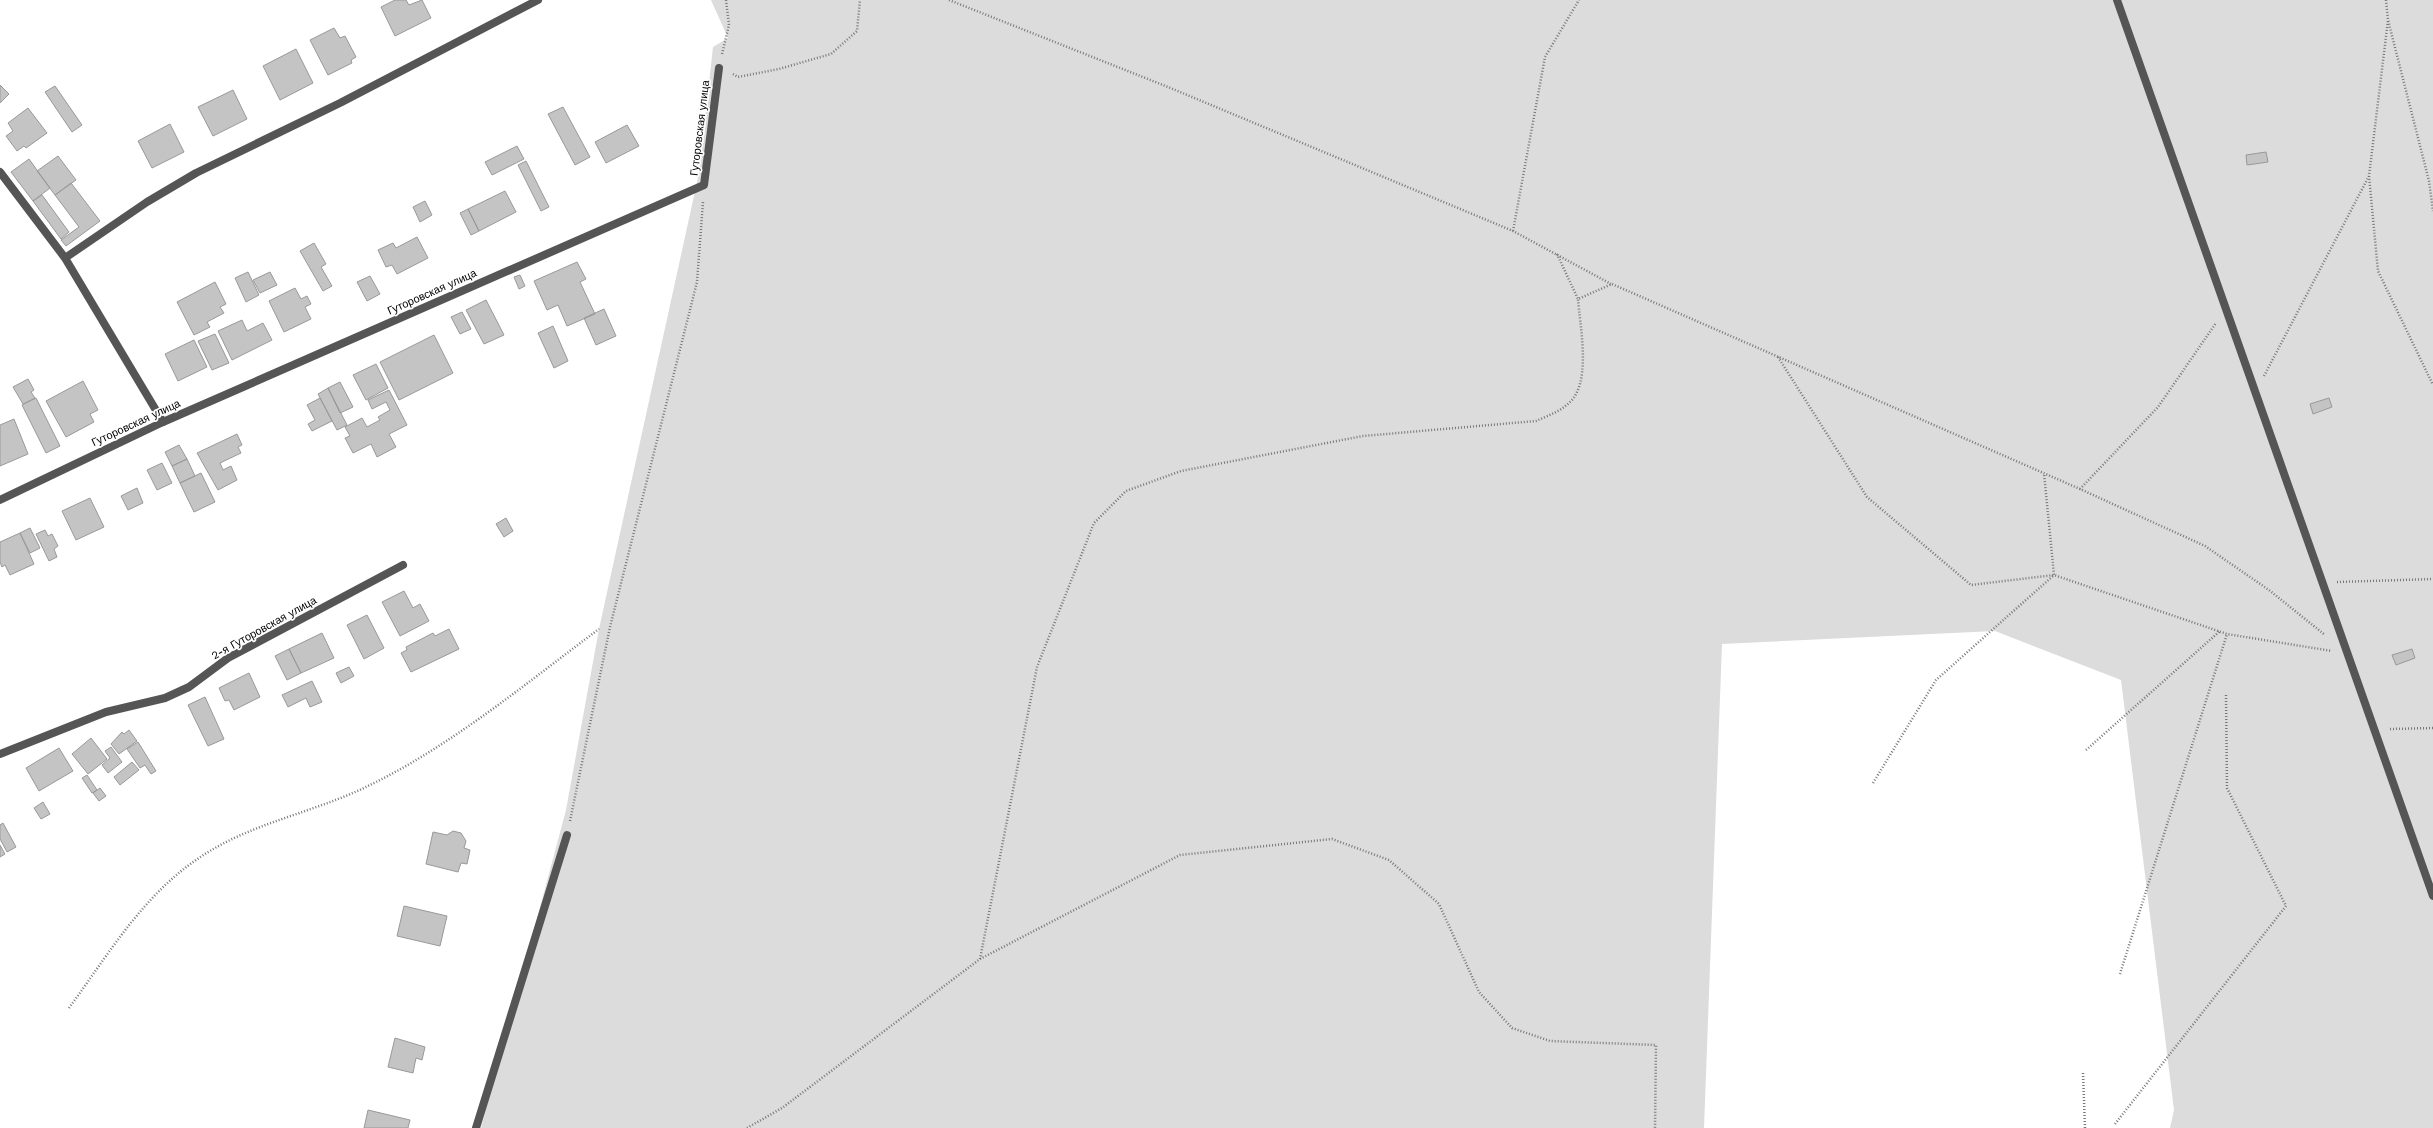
<svg xmlns="http://www.w3.org/2000/svg" width="2433" height="1128" viewBox="0 0 2433 1128" font-family="'Work Sans',sans-serif">
<rect width="100%" height="100%" fill="#fff"/>
<path fill="#dcdcdc" d="M711,0H2433V1128H2170L2174,1110L2121,680L1995,631L1722,644L1704,1128H481L566,810L599,629L699,173L713,47L728,38Z"/>
<path fill="#c4c4c4" stroke="#999" d="M395,0H406L409,5L422,0L431,18L395,36L381,7Z
M334,28L340,38L345,36L356,57L351,60L352,63L328,75L310,40Z
M296,49L313,83L280,100L263,66Z
M0,85L9,94L0,103Z
M55,86L82,125L72,132L45,92Z
M233,90L247,119L213,136L198,107Z
M563,107L590,157L575,165L548,114Z
M28,108L47,133L26,148L24,146L17,151L6,136L13,131L8,123Z
M170,124L184,152L152,168L138,141Z
M627,125L639,146L606,163L595,142Z
M517,146L524,159L492,175L485,162Z
M2266,152L2268,162L2247,165L2246,155Z
M58,156L76,180L55,195L37,171Z
M29,159L50,188L33,201L11,172Z
M526,161L549,207L541,211L518,165Z
M71,183L100,221L66,246L61,240L79,227L55,195Z
M505,191L516,212L479,231L468,209Z
M42,195L69,232L61,239L33,201Z
M425,201L432,215L420,222L413,207Z
M468,209L479,231L471,235L460,213Z
M417,237L428,258L397,274L392,265L386,267L378,250L393,243L396,248Z
M314,243L326,264L321,267L332,286L323,291L300,251Z
M577,262L586,279L580,282L595,314L567,326L558,305L547,310L534,281Z
M248,272L259,295L246,302L235,278Z
M270,272L277,285L260,293L253,280Z
M520,275L525,286L519,289L514,277Z
M370,276L380,294L367,301L357,282Z
M215,282L226,304L220,307L224,313L207,322L210,327L194,335L177,302Z
M295,288L301,299L307,296L311,304L305,307L311,319L284,332L269,301Z
M486,300L504,335L484,344L466,310Z
M604,309L616,336L596,345L584,318Z
M462,312L471,329L460,334L451,317Z
M242,320L247,331L263,323L272,340L232,360L218,331Z
M553,326L568,361L554,368L538,333Z
M215,334L229,363L212,370L198,341Z
M434,335L453,373L399,400L380,362Z
M194,340L207,367L178,381L165,354Z
M376,364L388,388L366,400L353,375Z
M28,379L34,390L31,392L35,398L23,404L13,387Z
M83,381L98,410L90,414L94,422L66,437L46,401Z
M340,382L353,407L340,413L328,388Z
M328,388L347,425L337,430L318,394Z
M389,390L407,425L389,434L396,447L377,457L371,444L353,453L345,438L350,436L345,427L362,418L367,427L380,420L378,417L390,410L386,402L372,409L368,400Z
M36,398L60,446L46,453L22,405Z
M320,398L332,421L312,431L308,424L315,420L307,405Z
M2329,398L2332,407L2313,414L2310,404Z
M14,419L28,454L0,466V425Z
M237,434L242,445L238,447L241,453L220,463L223,470L231,466L237,480L218,490L197,453Z
M179,445L187,459L172,466L165,452Z
M187,459L195,476L180,483L172,466Z
M162,463L172,483L157,490L147,470Z
M201,473L215,502L194,512L180,483Z
M137,488L143,503L128,510L121,496Z
M90,498L104,527L76,540L62,511Z
M506,518L513,531L504,537L496,524Z
M30,528L40,548L30,553L20,533Z
M45,530L48,536L52,534L58,546L54,549L57,557L49,561L36,534Z
M20,533L34,564L10,575L5,565L2,567L0,562V542Z
M404,591L413,608L420,604L429,621L400,636L382,602Z
M367,615L384,648L364,659L347,625Z
M449,629L459,649L411,672L401,653L407,650L406,647L433,633L435,636Z
M322,633L334,658L301,673L289,649Z
M289,649L301,673L287,680L275,656Z
M2412,649L2415,658L2396,665L2392,655Z
M349,667L354,676L341,683L336,673Z
M249,673L260,697L234,710L229,700L225,701L219,688Z
M312,681L322,702L310,707L306,698L288,707L282,695Z
M205,697L224,739L208,746L188,705Z
M129,730L137,741L119,754L111,744L122,732L124,734Z
M91,738L107,759L88,774L72,754Z
M138,742L156,771L151,774L145,765L140,768L127,749Z
M111,747L122,762L108,773L102,765L110,758L105,751Z
M59,748L73,771L39,791L26,768Z
M132,762L139,770L120,785L114,777Z
M87,775L97,790L92,793L82,778Z
M100,788L106,796L99,801L93,793Z
M43,802L50,814L41,819L34,808Z
M3,823L16,847L7,852L0,839V825Z
M453,831L461,833L466,841L464,848L470,850L467,864L461,863L458,872L426,864L433,832L447,835Z
M0,845L5,854L0,857Z
M404,906L447,916L440,946L397,936Z
M395,1038L425,1047L422,1060L416,1058L413,1073L388,1067Z
M368,1110L410,1120L408,1128H364Z"/>
<g fill="none" stroke-linecap="round" stroke-linejoin="round">
<path stroke="#777" stroke-width="2.5" stroke-dasharray="1 2" stroke-linecap="butt" d="M949,0L1168,87L1513,231L1611,284
M2386,0L2388,20L2429,181L2433,211
M722,54L729,25L726,0
M733,74L738,77L779,69L831,54L857,31L860,0
M2369,176L2378,271L2433,385
M1513,231L1545,57L1579,0
M1557,254L1578,299
M1778,357L1867,497L1971,585L2054,575L2227,634L2332,651
M2264,376L2369,176L2388,20
M2080,489L2158,407L2216,323
M2337,582L2433,579
M2390,729L2433,728
M2086,750L2220,631
M1873,783L1936,680L2054,575L2044,473
M570,821L610,627L697,282L703,202
M980,959L1180,855L1332,839L1389,860L1439,904L1479,992L1512,1028L1550,1041L1656,1045L1655,1128
M2120,974L2227,634
M69,1008C108,955 143,895 199,858C250,823 313,813 368,786C451,746 525,684 599,629
M2083,1073L2085,1128
M2115,1124L2286,906L2227,788L2226,694
M747,1128L782,1108L980,959L1037,667L1094,523L1126,491L1181,471L1363,436L1536,421C1550,415 1569,408 1576,394C1589,370 1580,325 1578,299L1612,284L2080,489L2205,546L2269,590L2325,635"/>
<path stroke="#555" stroke-width="8" d="M0,172L65,258L163,422
M65,258L147,202L196,173L340,103L538,0"/>
<path stroke="#555" stroke-width="8" d="M2117,0L2433,896
M0,500L163,422L704,185L719,68
M0,754L106,712L165,698L189,687L228,658L403,565
M476,1128L567,835"/>
</g>
<g text-anchor="middle" dominant-baseline="central" stroke-width="3.5" stroke-linejoin="round" paint-order="stroke">
<g font-size="11" fill="#000" stroke="#fff">
<text transform="translate(700 128) rotate(-83)">Гуторовская улица</text>
<text transform="translate(432 292) rotate(-24)">Гуторовская улица</text>
<text transform="translate(136 423) rotate(-25)">Гуторовская улица</text>
<text transform="translate(264 628) rotate(-29)">2-я Гуторовская улица</text>
</g>
</g>
</svg>
